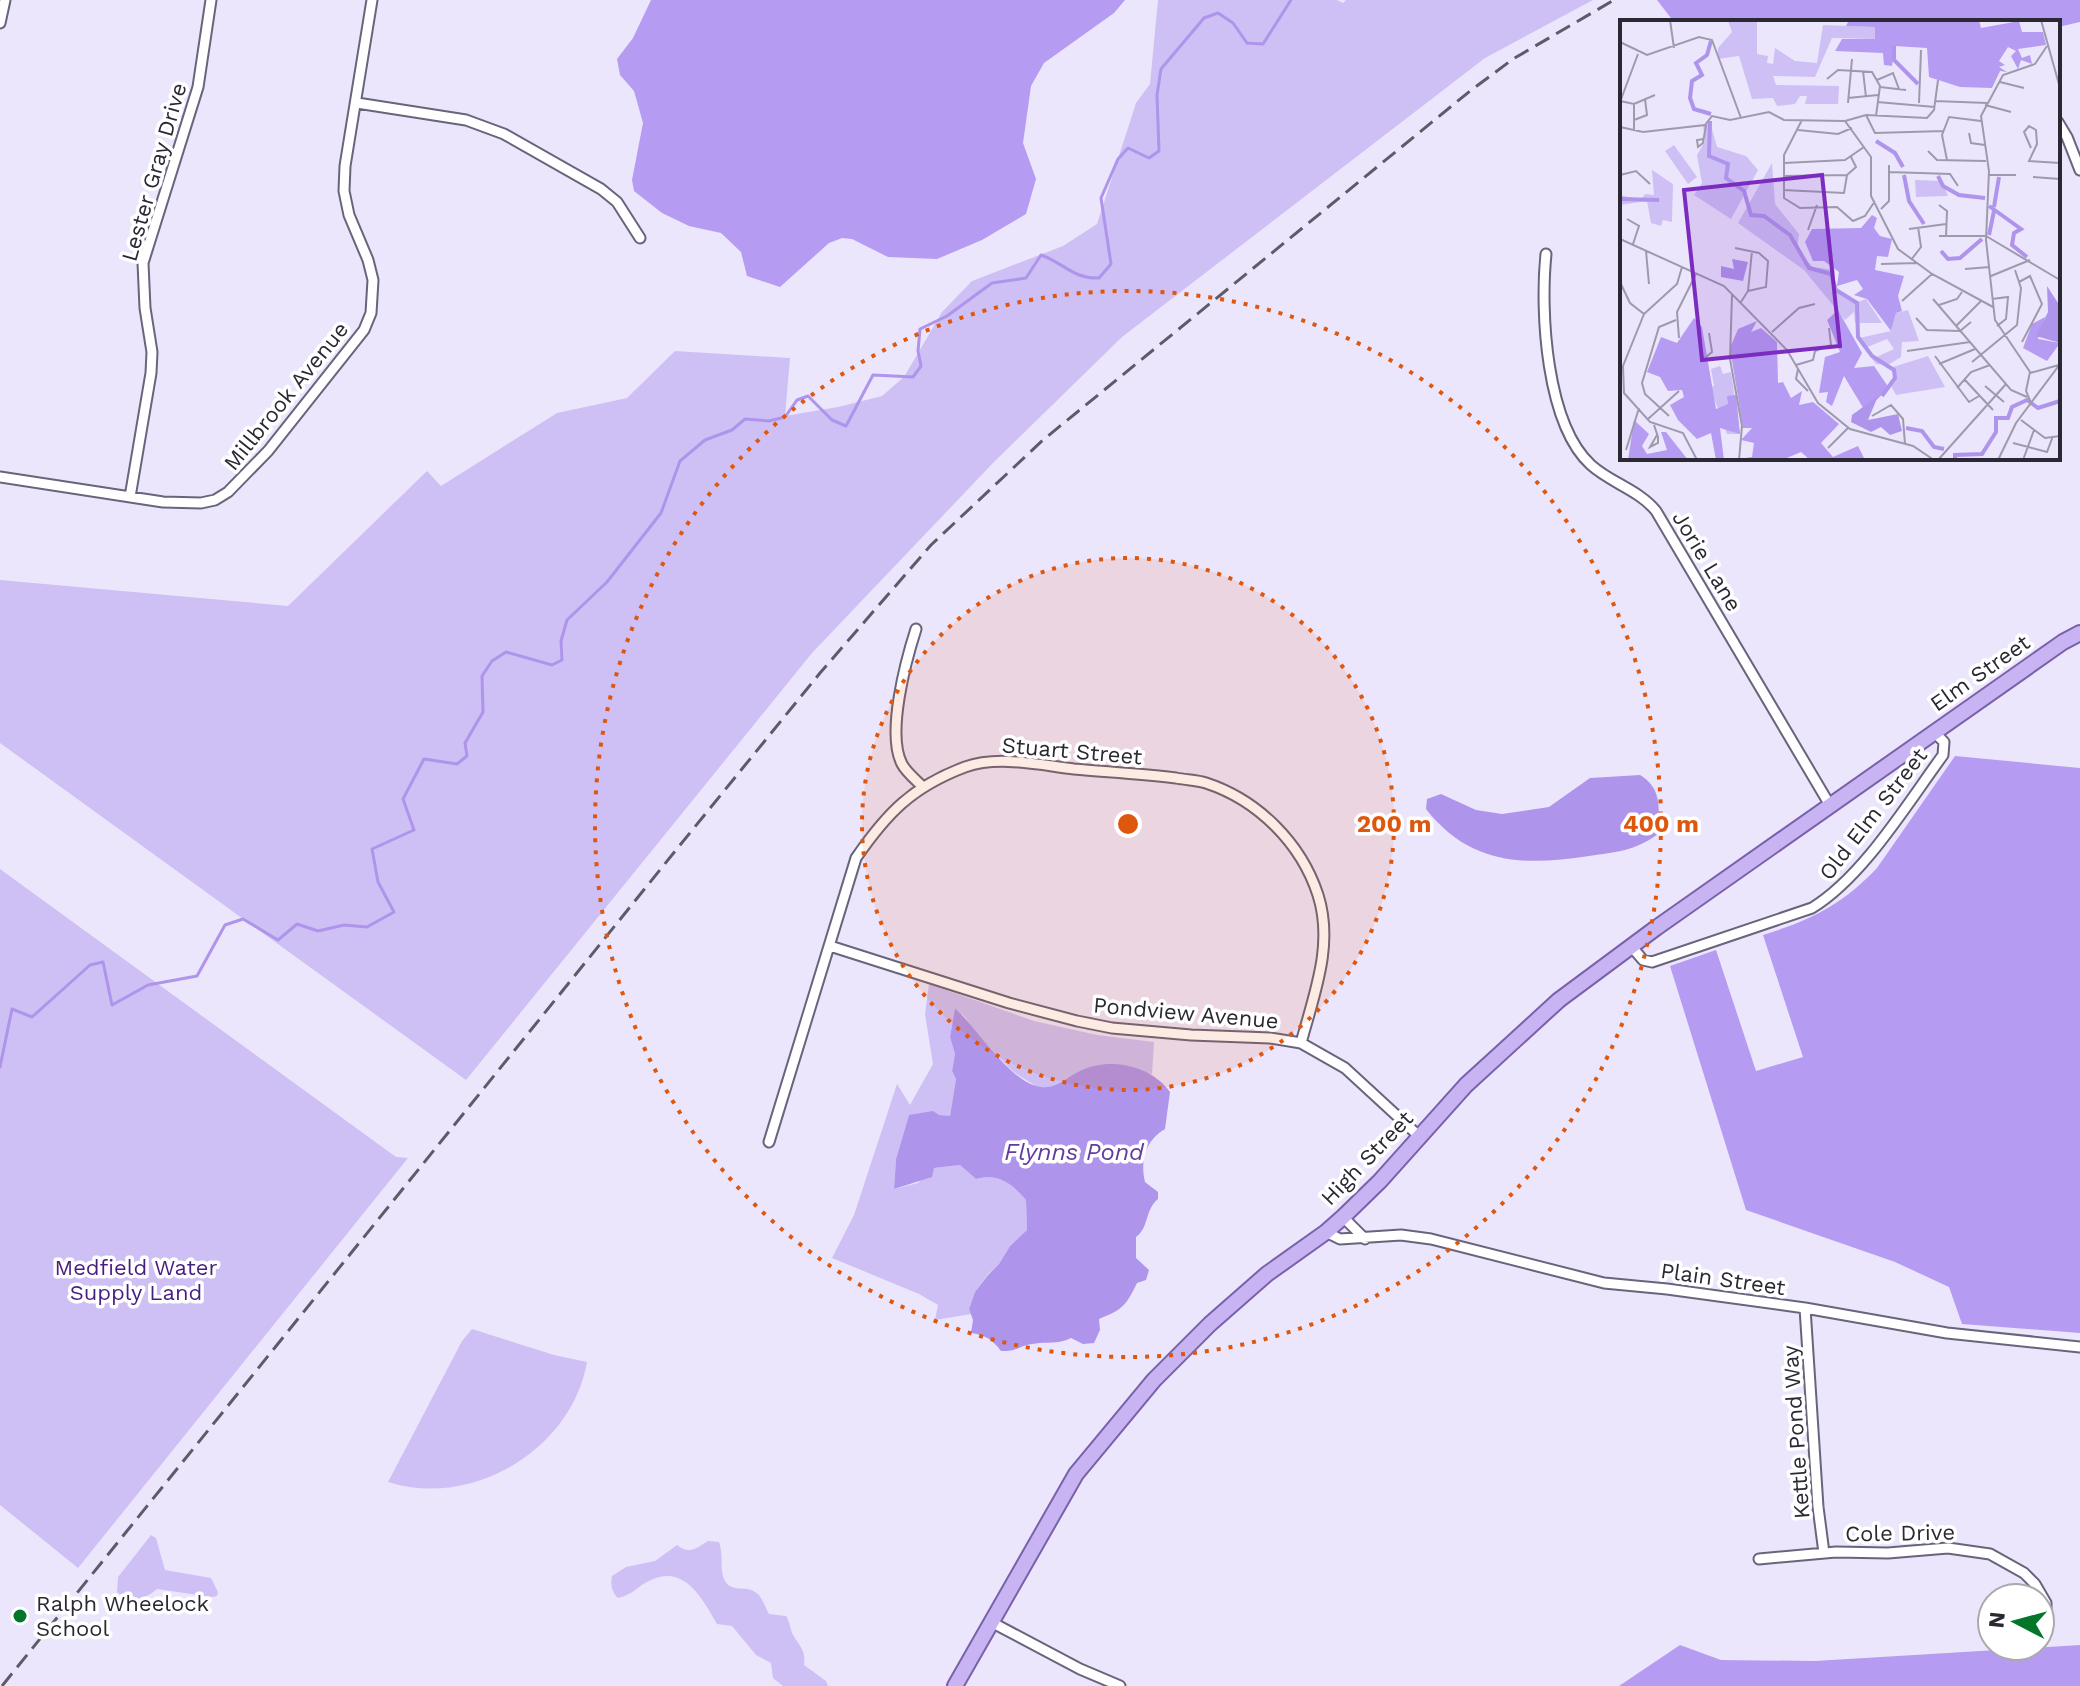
<svg xmlns="http://www.w3.org/2000/svg" width="2080" height="1686" viewBox="0 0 2080 1686" font-family="'Work Sans',sans-serif">
<rect width="100%" height="100%" fill="#ece6fd"/>
<path fill="#cec0f4" d="M1158,0H1337L1343,3L1346,0H1593L1485,58L1122,337L992,464L812,653L466,1080L0,743V580L288,606L427,471L441,486L557,413L627,398L675,351L790,358L785,416L838,407L882,396L904,377L942,312L972,281L1063,246L1097,224L1136,103L1150,84Z
M0,869L396,1157L408,1158L78,1568L0,1505Z
M929,984L1034,1021L1097,1035L1154,1042L1152,1074L1084,1069L1057,1086L1039,1088L1015,1073L980,1040L965,1017L955,1008L950,1037L955,1054L952,1071L956,1079L950,1116L909,1115L896,1159L894,1189L918,1183L934,1168L960,1165L976,1179C999,1173 1012,1184 1026,1200L1027,1230L1010,1246L999,1264L988,1274L975,1292L969,1309L971,1314L935,1320L938,1305L919,1294L832,1258L854,1215L897,1084L910,1105L933,1064L925,1014Z
M472,1329L554,1355L587,1362C572,1449 473,1509 388,1482L462,1341Z
M151,1535L156,1538L165,1570L211,1578L218,1592L217,1596L212,1597L157,1589C146,1599 129,1604 117,1592L118,1577Z
M708,1541L719,1542C724,1556 719,1571 725,1581C732,1593 746,1585 755,1592C762,1596 765,1607 769,1614L786,1616C790,1622 790,1629 793,1635C800,1647 806,1650 804,1665L826,1681L828,1686H783L773,1678L771,1663L756,1655L732,1626L717,1624C703,1600 685,1564 651,1580C637,1586 635,1594 618,1598C612,1593 610,1584 612,1576L626,1567L655,1561L677,1545C689,1555 697,1548 708,1541Z"/>
<path fill="#b69bf3" d="M651,0H1125L1114,13L1044,63L1031,86L1023,143L1036,179L1026,214L982,240L937,259L888,257L852,239L842,238L829,243L780,287L747,276L741,252L721,233L689,226L662,213L634,191L632,180L643,123L634,91L620,75L617,59L633,38Z
M1657,0H2080V22L2058,27V22H1674Z
M1955,756L2080,768V1333L1962,1324L1949,1287L1895,1262L1746,1210L1670,966L1716,950L1756,1071L1803,1057L1763,935C1811,920 1842,905 1877,868Z
M1680,1645L1721,1660L1815,1661L2080,1645V1686H1619Z"/>
<path fill="#af94ec" d="M1640,775C1663,789 1659,810 1658,834C1635,851 1616,852 1589,856C1523,866 1470,865 1426,809L1427,799L1441,794L1476,810L1502,814L1549,807L1590,778Z
M955,1008C976,1027 1011,1084 1041,1087C1057,1089 1067,1077 1080,1071C1110,1056 1152,1066 1170,1092L1165,1129C1145,1141 1140,1160 1145,1182L1158,1192V1199C1145,1209 1149,1228 1136,1237V1258L1149,1270L1146,1280L1137,1283C1126,1306 1122,1310 1099,1319L1100,1330L1094,1343L1083,1344L1071,1338C1057,1345 1047,1341 1032,1344C1018,1346 1017,1352 1001,1351C992,1339 985,1335 971,1333L973,1320L969,1309L975,1292L988,1275L999,1264L1010,1246L1027,1230L1026,1200C1012,1184 999,1173 976,1179L960,1165L934,1168L932,1177L894,1189L896,1159L909,1115L933,1111L939,1115L950,1116L956,1079L952,1071L955,1054L950,1037Z"/>
<g fill="none" stroke-linecap="round" stroke-linejoin="round">
<path stroke="#af94ec" stroke-width="3" d="M0,1067L12,1009L32,1017L90,965L103,962L112,1005L148,985L197,976L225,925L243,919L278,940L297,924L318,931L344,925L367,927L394,912L378,882L372,849L414,830L403,799L424,759L457,764L467,756L465,743L483,712L482,676L492,661L506,652L552,665L562,660L561,641L567,620L607,582L661,513L680,461L705,440L732,430L745,419L769,421L785,417L797,400L808,396L832,420L846,426L873,375L913,377L921,366L918,351L920,329L947,316L992,283L1026,278L1041,255C1064,263 1073,279 1099,278L1111,264L1101,198L1118,159L1128,148L1149,158L1159,151L1157,95L1161,69L1204,18L1218,13L1233,23L1247,43L1263,44L1291,0"/>
<defs>
<path id="street" d="M0,23L5,0
M357,103L466,120L504,134L601,189L617,202L640,238
M2058,122L2067,137L2080,170
M1546,254C1540,312 1546,424 1591,465C1611,483 1639,490 1656,511L1831,807
M0,477L163,502L201,503L215,500L228,492L268,451L364,330L371,313L373,280L368,260L349,215L344,191L345,166L372,0
M130,497L151,373L152,352L145,308L143,263L198,87L211,0
M916,629C906,660 886,734 902,764C906,772 916,780 923,787
M830,946L1009,1003L1077,1021L1112,1028L1191,1035L1270,1038L1301,1043L1345,1068L1420,1137
M1631,946L1643,960L1652,962L1812,908C1863,877 1907,804 1943,755L1944,742L1935,733
M769,1142L856,858C887,813 912,787 965,767C998,755 1040,765 1074,769C1108,772 1142,774 1176,778C1186,780 1197,780 1206,783C1258,800 1301,843 1318,895C1334,945 1314,994 1301,1043
M1343,1217L1365,1239
M1326,1232L1340,1239L1401,1235L1431,1239L1604,1283L1667,1289L1805,1308L1947,1333L2080,1347
M1805,1308L1818,1507L1824,1553
M1759,1559L1836,1552L1888,1553L1948,1548L1990,1554L2024,1573L2035,1584L2046,1603V1624
M993,1623L1080,1669L1120,1686"/>
<path id="primary" d="M955,1686L1076,1474L1154,1380L1210,1324L1267,1274L1326,1232L1343,1217L1380,1181L1466,1085L1559,1000L1656,928L2063,642L2080,633"/>
</defs>
<use href="#street" stroke="#6a637c" stroke-width="13"/>
<use href="#primary" stroke="#7961aa" stroke-width="18"/>
<use href="#street" stroke="#fff" stroke-width="9"/>
<use href="#primary" stroke="#c8b3f3" stroke-width="14"/>
<path stroke="#5e5b69" stroke-width="3" stroke-dasharray="16 8" stroke-linecap="butt" d="M2,1686L676,850L820,673L931,545L1043,440L1470,91L1513,59L1614,0"/>
</g>
<circle cx="1128" cy="824" r="266" fill="#de570e" fill-opacity=".12"/>
<g fill="none" stroke="#de570e" stroke-width="4" stroke-dasharray="4 8">
<circle cx="1128" cy="824" r="266"/>
<circle cx="1128" cy="824" r="533"/>
</g>
<circle fill="#03762a" stroke="#fff" stroke-width="3" cx="20" cy="1616" r="8"/>
<g text-anchor="middle" dominant-baseline="central" stroke-width="7" stroke-linejoin="round" paint-order="stroke">
<g font-size="22" fill="#2a2832" stroke="#fff">
<text transform="translate(154 172) rotate(-74)">Lester Gray Drive</text>
<text transform="translate(286 396) rotate(-51)">Millbrook Avenue</text>
<text transform="translate(1707 561) rotate(59)">Jorie Lane</text>
<text transform="translate(1980 673) rotate(-35)">Elm Street</text>
<text transform="translate(1072 751) rotate(5)">Stuart Street</text>
<text transform="translate(1873 814) rotate(-52)">Old Elm Street</text>
<text transform="translate(1186 1013) rotate(5)">Pondview Avenue</text>
<text transform="translate(1367 1158) rotate(-46)">High Street</text>
<text transform="translate(1723 1279) rotate(8)">Plain Street</text>
<text transform="translate(1796 1432) rotate(-94)">Kettle Pond Way</text>
<text transform="translate(1900 1533) rotate(-1)">Cole Drive</text>
</g>
<g font-size="22" fill="#481d81" stroke="#fff">
<text x="136" y="1267">Medfield Water<tspan x="136" dy="25">Supply Land</tspan></text>
</g>
<g font-size="22" fill="#2a2832" stroke="#fff" text-anchor="start">
<text x="36" y="1603">Ralph Wheelock<tspan x="36" dy="25">School</tspan></text>
</g>
<g font-size="24" font-style="italic" fill="#613ba0" stroke="#fff">
<text x="1074" y="1152">Flynns Pond</text>
</g>
</g>
<g transform="translate(1620 20)">
<rect width="440" height="440" fill="#ece6fd"/>
<path d="M137,0V34L148,36L147,43L153,44L155,28L175,41L197,43L203,5L255,7V19L212,18L195,57L153,56L156,65L219,66L218,84H185L187,76H180L175,84L157,86L153,78L132,79L119,36L98,39V28L112,12L108,1ZM90,102L97,127L126,136L138,150L111,199L74,175L82,163L77,135L85,121L83,106ZM54,125L77,157L68,164L45,131ZM152,143L155,184L179,214L177,231L193,247L215,250L214,266L235,283L246,279L262,303H235L234,292L225,300L184,250L118,203ZM32,150L53,164L52,202L43,200L41,206L31,203L27,181L0,185V175L21,180L25,174L34,175ZM295,160L322,161L328,176L296,177ZM288,290L299,321L282,322L281,337L268,345L256,344L252,339L274,329L267,319L245,328L239,318L271,311L276,293ZM308,336L325,367L276,375L271,366L276,359L273,347ZM100,346L103,354L111,352L120,414H107L90,367L94,366L91,349Z" fill="#cec0f4"/>
<path d="M229,0H359L361,8L399,1L402,12H423L426,25L398,29L402,38L410,35L412,44L401,40L398,49L391,36L396,31L388,27L379,41L385,45L379,47L387,52L380,51L372,68L340,67L309,57L307,28L275,26L272,46L264,45L263,33L215,31L222,19H255V7L226,6ZM252,195L257,198L254,208L260,216L272,219L268,237L257,236L255,250L284,256L278,276L282,291L276,293L271,311L247,279L234,275L243,269L237,260L217,266L219,252L204,241H193L185,222L192,209L241,208ZM218,290L242,333L234,348L254,346L269,368L245,391L224,356L212,386L206,382L208,372L199,373L205,337L220,332L207,300ZM425,297L418,319L440,323L427,341L403,328L412,304ZM74,298L82,307L96,389L108,384L107,376L116,375L120,414L100,408L104,440H96L91,413L77,419L58,400L50,385L64,377L62,370L48,371L40,357L27,352L41,317L57,323ZM137,301L131,312L141,308L157,322L158,363L163,362L171,378L182,371L179,385L193,382L219,404L201,423L213,437L238,426L245,440H190L181,432L162,440L119,439L132,437L134,423L121,420L132,408H123L110,328L118,309ZM14,400L29,414L22,426L27,434L47,430L41,412H46L68,440H8Z" fill="#b69bf3"/>
<path d="M112,239L128,242L123,261L101,257V246L114,249ZM427,266L440,286V323L416,316L428,292ZM258,376L248,400L278,394L282,411L270,415L261,407L251,412L231,402L232,395Z" fill="#af94ec"/>
<path fill="none" stroke="#af94ec" stroke-width="4" d="M91,21L87,35L76,43L82,55L72,61L70,78L74,89L91,94M274,26V40L298,64M90,101L89,136L108,144L106,158L124,171L131,195L144,196L170,215L189,248L211,254L216,270L237,283L238,317L252,336L274,350L275,358L262,376M256,121L275,133L283,147M284,155L289,181L304,204M318,156L323,166L339,175L365,178M0,179L39,180M369,186L401,209L394,213L392,225L407,237M374,187L379,157M369,215L374,191M321,231L328,239L340,238L362,219M286,408L302,411L314,427L324,429M335,440V435L362,434L376,412V398H388L392,387L407,380L418,388L440,381"/>
<path fill="none" stroke="#9e9aac" stroke-width="2" d="M50,0L54,28M421,0L440,68M0,22L27,35L79,17L92,20L121,98M243,51L246,77M207,59L218,50L252,52L260,66L256,96M257,60L273,53L279,69M380,62L404,68M260,67L286,70M228,78L258,75M0,81L14,84L35,75M315,81L367,83M0,82L18,34M257,82L315,87M228,83L232,39M299,83L301,30M14,84V111M365,85L391,92M246,95L255,113L324,111M14,100L27,95L25,79M182,100L164,135V178L180,188L217,187L233,201L245,196L255,181M225,101L246,95L307,98L314,90L318,60M0,107L23,112L85,105L92,96L110,100L149,92L164,100L225,101L251,137V176L278,229L312,254L373,287M178,110L218,114L232,108M349,113L351,123L365,125M84,119L77,120L78,127L83,123L86,105M411,128L404,112L409,106L416,110L417,124L409,141L440,143M308,131L317,140L366,141M327,140L322,115L329,97L361,101M164,143L225,140L244,127M269,152L330,154L338,166M0,155L16,151L30,164M369,155H396M163,156L227,155L236,147L231,137M413,157L440,159M163,170L224,173L227,155M319,185L327,191L326,217M261,189L269,181V145M7,199L19,206L13,224M289,209L326,204M188,210L197,185M319,216H366M366,216L440,260M0,219L104,266L167,330L198,383L230,409L293,426L314,440M115,228L139,233L148,241L146,267L128,271M26,231L29,264M291,240L301,227L298,207M261,244L297,243M345,249L370,247M371,256L410,240M0,262L10,283L24,294M399,262L410,256L422,284L402,322M112,275L110,339L122,406L119,440M313,279L391,370L407,377M372,279L388,277L386,299L377,306M282,281L312,254M121,282L128,271L132,231M319,285L337,279L342,272M24,294L3,346L4,373L30,402L63,413L77,440M24,294L57,264L62,247M296,298L307,310L340,311L351,302M336,306L362,280M152,312L179,288L195,284M59,318L57,292L76,254M287,331L350,322M315,336L349,382L359,376M86,337L92,332L89,313M352,342L397,305L401,268L395,250M319,344L355,329M176,345L193,340L195,331L211,325L209,308M178,349L176,359L188,371M410,353L439,345M345,360L373,390M365,366L384,382M337,368L351,352L370,345M411,383L406,371L410,352L375,300L366,220L369,151L361,96L383,55L415,44L427,26M49,396L25,374L22,363L39,307L56,300M252,396L271,385L283,399L285,424M28,399L59,371M401,400L425,418L440,416M34,405L38,417V423L30,427L37,415M393,423L427,432L433,416M208,428L228,408M6,430L19,388M318,440L386,364M378,440L396,403L440,344M403,440L414,410"/>
<path fill="#7b2cbf" fill-opacity="0.15" stroke="#7b2cbf" stroke-width="4" d="M202,155L220,326L82,340L64,170Z"/>
<rect width="440" height="440" fill="none" stroke="#2a2832" stroke-width="4"/>
</g>
<circle cx="1128" cy="824" r="12" fill="#de570e" stroke="#fff" stroke-width="4"/>
<g font-size="24" text-anchor="middle" font-weight="bold" fill="#de570e" stroke="#fff" stroke-width="7" stroke-linejoin="round" paint-order="stroke">
<text x="1394" y="832">200 m</text>
<text x="1661" y="832">400 m</text>
</g>
<g transform="translate(2016 1622) rotate(276)"><circle r="38" fill="#ffffff" stroke="#aaa9ad" stroke-width="2"/>
<path d="M0-6L14 30L0 20L-14 30Z" fill="#03762a"/>
<text y="-12" font-size="22" font-weight="bold" text-anchor="middle" fill="#2a2832">N</text>
</g>
</svg>
